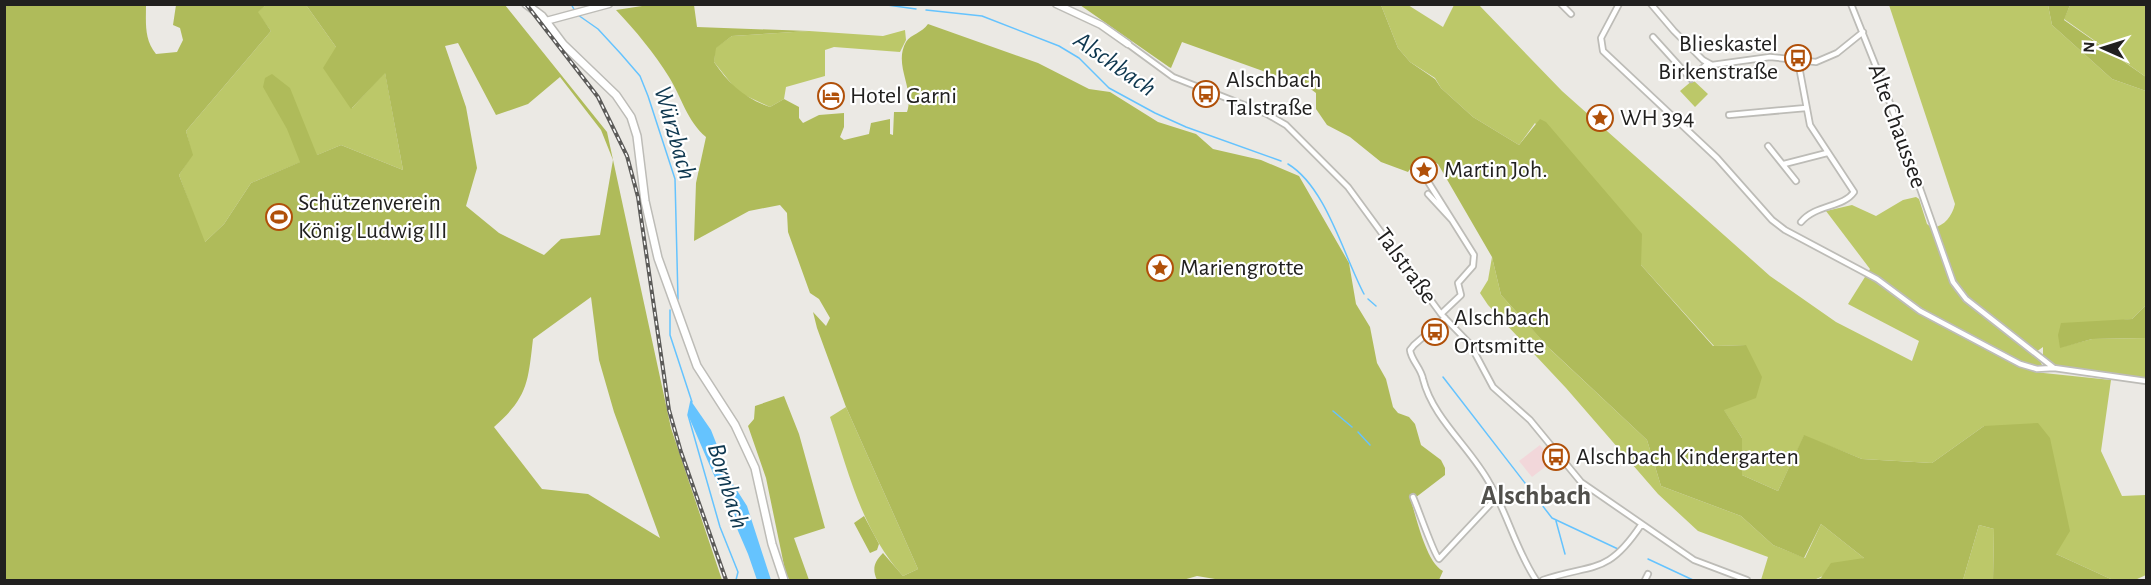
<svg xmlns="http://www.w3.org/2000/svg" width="2151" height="585" viewBox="0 0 2151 585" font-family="'Alegreya Sans',sans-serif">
<rect width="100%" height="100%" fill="#ebe9e4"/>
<path fill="#f2d7da" d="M1540,445L1553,461L1532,477L1519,461Z"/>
<path fill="#bcc869" d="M266,5H306L336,47L352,108L385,72L403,170L341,145L251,183L224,224L204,243L179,175L192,155L186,131L271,31L257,12Z
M1381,5H1408L1443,27L1454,5H1479L1562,91L1770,276L1836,322L1912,361L1919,341L1848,304L1870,269L1826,211L1852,205L1876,216L1903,200L1916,197L1919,199L1927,224L1932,228C1945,226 1952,216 1955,204L1889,5H2048L2052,25L2112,79L2146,91V305L2132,319L2098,323L2061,347L2092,339L2146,338V378L2054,365L2043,357V347L2036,352L2042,365L2034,372L2111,380L2101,451L2122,496L2146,495V575L2135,580H2113L2056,554L1984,426L1932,463L1862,459L1804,436L1778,491L1742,475V438L1723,409L1746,345L1714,346L1641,265L1535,123L1519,145L1473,117L1441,88L1435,78L1410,62L1398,48Z
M2070,5H2146V77L2064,19Z
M905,30L906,40L900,52L834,47L825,50V76L786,87L784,99L770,107L738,92L714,62L715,48L732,36L809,31L883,36Z
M1693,80L1708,94L1695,107L1680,91Z
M1492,257L1501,295L1552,351L1647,440L1661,486L1741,516L1773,545L1805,558L1821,524L1864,558L1814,580H1761L1768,557L1698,531L1658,494L1566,388L1488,305L1480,293L1488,280Z
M846,407L918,569L903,576C862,531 849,473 830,417Z
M1979,525L1994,529L1993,580H1963Z"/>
<path fill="#afbb5a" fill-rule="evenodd" d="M655,4L694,5L697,27L809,31L732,36L716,48L714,62C729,84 744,98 770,107L784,99L799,107V118L803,123L819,115L844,113V127L840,137L844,140L869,134L871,123L890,119V134L893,135L894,112H907C915,88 893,65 906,42C911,34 922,33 928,24L1038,63L1089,89L1110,92L1158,122L1196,134L1213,149L1261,160L1299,176L1349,263L1356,304L1370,327L1377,363L1386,379L1393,407L1398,413L1409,417L1415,424L1421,445L1441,460L1445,468V475L1411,501C1417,519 1426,562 1443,571L1439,580H1221L1197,576L1183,580H877C872,569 874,562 883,553L903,576L918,569L846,407L817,328L813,312L826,326L830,318L819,299L810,293L788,232L787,213L780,205L749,211L694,241L696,183L706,137C687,121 682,98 669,77C654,53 636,31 616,10Z
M4,5H146C146,23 144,39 156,54L177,52L183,40L180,28L173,25L176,5H266L258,12L271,31L186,131L193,155L179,175L205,242L224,224L251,183L300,162L287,129L263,87L265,78L272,74L290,88L317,155L341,145L403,170L385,73L351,109L323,68L336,47L306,5H505L607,132L671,428L722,580H5ZM458,43L496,115L528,104L560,77L601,130L613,160L600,235L561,239L544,255L499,233L466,206L477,168L466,107L445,46ZM591,297L599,360L614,412L660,538L588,494L542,489L494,427C528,397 528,382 533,339Z
M1080,5H1381L1398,48L1410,62L1435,79L1441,88L1473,117L1519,145L1540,119L1546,122L1642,234L1641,265L1713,346L1746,345L1762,377L1756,398L1724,410L1742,438V475L1778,491L1804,435L1862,459L1932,463L1984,426L2038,423L2050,438L2070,531L2056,554L2113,580H1993L1994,529L1979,525L1963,580H1814L1821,578L1831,563L1864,558L1821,524L1804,558L1773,545L1741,516L1661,486L1647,440L1549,348L1501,295L1492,257L1438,164L1424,157L1417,159L1408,172L1381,162L1350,137L1327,125L1316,109V93L1308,87L1182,42L1171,68L1169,67Z
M2048,5H2070L2064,20L2146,77V91L2112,79L2052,25Z
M2146,305V338L2092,339L2060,348L2058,335L2061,323L2132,319Z
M784,396L799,434L825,528L794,538L809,580H790L786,575L766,478L748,426L754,419L755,406Z
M864,516L879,544L877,550L870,553L854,523Z"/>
<path fill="#65c3fe" d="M691,401L711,430L731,481L747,506L771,580H757L748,554L688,415Z"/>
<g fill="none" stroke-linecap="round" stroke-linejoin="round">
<path stroke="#65c3fe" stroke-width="1.5" d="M571,4L575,11
M880,4L916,9
M926,10L982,16L1059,46L1079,58L1109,88L1155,113L1186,127L1281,161
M578,15L598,29L621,54L640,76L648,96L675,179L678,299
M1288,164C1326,187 1343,254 1364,294
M1368,299L1376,306
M670,310V335L692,402
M1443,377L1552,518L1618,549
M691,401L688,415L720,527L738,572L736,580
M1333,411L1352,427
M1358,432L1370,445
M1556,521L1565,554
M1648,559L1693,580"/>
<defs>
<path id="minor" d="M1561,4L1571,14
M1619,4L1601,38L1603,51L1717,158L1772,220L1785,230L1877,279L1920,311L2020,364L2037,369L2054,368L2146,381
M1651,4L1674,31L1703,60L1712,65L1770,57L1816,62L1837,53L1863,32
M1851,4L1885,89L1953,282L1966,299L2054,368
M1653,37L1691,79L1707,64
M1128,44L1173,77L1267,114L1286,125L1348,187L1441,314L1470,344L1493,387L1530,420L1581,482L1694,560L1747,580
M1798,61L1810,125L1854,192C1843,208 1816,204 1801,222
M1729,115L1806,108
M1768,146L1796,181
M1784,164L1827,153
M1420,169L1474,255L1473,266L1458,283L1461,295L1441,314
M1428,194L1452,220
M1445,318L1414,345L1410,350C1411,360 1421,368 1423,379C1433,419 1471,448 1490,484C1508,515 1516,550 1536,580
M1413,497C1418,508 1434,555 1439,559L1496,498
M1543,580C1593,563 1607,576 1641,525
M1645,580L1648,574"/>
<path id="tertiary" d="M1056,4L1101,25L1128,44
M546,21L609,4"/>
<path id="secondary" d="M526,4L542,16L563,44L616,95L631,117L637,136L645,201L658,258L697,366L735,425L755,468L772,544L784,580"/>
</defs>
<use href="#minor" stroke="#bdbcb7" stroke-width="8"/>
<use href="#tertiary" stroke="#bdbcb7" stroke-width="9"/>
<use href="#secondary" stroke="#bdbcb7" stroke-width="10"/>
<use href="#minor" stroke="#fff" stroke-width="4.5"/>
<use href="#tertiary" stroke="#fff" stroke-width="6"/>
<use href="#secondary" stroke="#fff" stroke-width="7"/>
<defs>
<path id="rail" d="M526,4L598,97L627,156L638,197L669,410L681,452L726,580"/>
</defs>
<use href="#rail" stroke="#5c5b59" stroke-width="4"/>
<use href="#rail" stroke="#fff" stroke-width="1.5" stroke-dasharray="4.5" stroke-linecap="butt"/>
</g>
<defs>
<symbol id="bus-ring" viewBox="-11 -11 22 22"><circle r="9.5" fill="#fff" stroke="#b05009" stroke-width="1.5"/><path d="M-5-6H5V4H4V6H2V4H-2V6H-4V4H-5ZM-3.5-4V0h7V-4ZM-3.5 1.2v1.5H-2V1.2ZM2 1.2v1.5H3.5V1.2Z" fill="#b05009"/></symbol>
<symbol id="hotel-ring" viewBox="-11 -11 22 22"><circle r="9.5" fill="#fff" stroke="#b05009" stroke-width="1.5"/><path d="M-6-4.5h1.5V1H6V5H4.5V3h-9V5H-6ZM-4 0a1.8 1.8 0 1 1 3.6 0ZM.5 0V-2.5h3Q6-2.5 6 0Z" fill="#b05009"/></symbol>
<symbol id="sight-ring" viewBox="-11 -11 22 22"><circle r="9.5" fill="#fff" stroke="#b05009" stroke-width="1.5"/><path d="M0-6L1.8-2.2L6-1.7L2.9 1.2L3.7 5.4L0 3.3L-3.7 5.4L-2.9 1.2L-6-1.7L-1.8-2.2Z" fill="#b05009"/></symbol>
<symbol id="stadium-ring" viewBox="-11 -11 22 22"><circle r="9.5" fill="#fff" stroke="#b05009" stroke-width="1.5"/><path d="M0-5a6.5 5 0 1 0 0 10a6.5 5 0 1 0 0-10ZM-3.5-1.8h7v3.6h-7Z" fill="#b05009"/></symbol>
</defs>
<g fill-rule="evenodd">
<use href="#bus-ring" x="1783" y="43" width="30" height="30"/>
<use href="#bus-ring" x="1191" y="79" width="30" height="30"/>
<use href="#hotel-ring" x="816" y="81" width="30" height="30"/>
<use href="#sight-ring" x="1585" y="103" width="30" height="30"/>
<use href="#sight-ring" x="1409" y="155" width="30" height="30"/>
<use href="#stadium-ring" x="264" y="202" width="30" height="30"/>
<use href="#sight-ring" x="1145" y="253" width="30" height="30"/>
<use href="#bus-ring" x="1420" y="317" width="30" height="30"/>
<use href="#bus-ring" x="1541" y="442" width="30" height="30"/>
</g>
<g text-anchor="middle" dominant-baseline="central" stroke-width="4.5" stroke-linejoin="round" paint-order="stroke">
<g font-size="24" fill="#21201f" stroke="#fff" text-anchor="start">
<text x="1778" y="44" text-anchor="end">Blieskastel<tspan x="1778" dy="28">Birkenstraße</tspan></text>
<text x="1226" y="80">Alschbach<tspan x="1226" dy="28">Talstraße</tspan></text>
<text x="850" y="96">Hotel Garni</text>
<text x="1620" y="118">WH 394</text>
<text x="1444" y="170">Martin Joh.</text>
<text x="298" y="203">Schützenverein<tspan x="298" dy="28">König Ludwig III</tspan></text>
<text x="1180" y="268">Mariengrotte</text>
<text x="1454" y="318">Alschbach<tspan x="1454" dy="28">Ortsmitte</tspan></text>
<text x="1576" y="457">Alschbach Kindergarten</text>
</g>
<g font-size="24" fill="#21201f" stroke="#fff">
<text transform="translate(1897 126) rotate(70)">Alte Chaussee</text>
<text transform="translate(1406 266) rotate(54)">Talstraße</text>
</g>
<g font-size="26" font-style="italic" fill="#0e374f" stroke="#fff">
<text transform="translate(1115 64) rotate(35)">Alschbach</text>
<text transform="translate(675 133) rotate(74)">Würzbach</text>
<text transform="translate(728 486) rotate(73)">Bornbach</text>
</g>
<g font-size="27" font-weight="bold" fill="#51504c" stroke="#fff">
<text x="1536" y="495">Alschbach</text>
</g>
</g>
<rect width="2151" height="585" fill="none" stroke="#21201f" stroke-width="12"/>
<g transform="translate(2103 48) rotate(273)" stroke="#ffffff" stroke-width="4.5" paint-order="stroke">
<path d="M0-4.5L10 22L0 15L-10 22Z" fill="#21201f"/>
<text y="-9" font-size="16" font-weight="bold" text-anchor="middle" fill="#21201f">N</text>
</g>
</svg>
